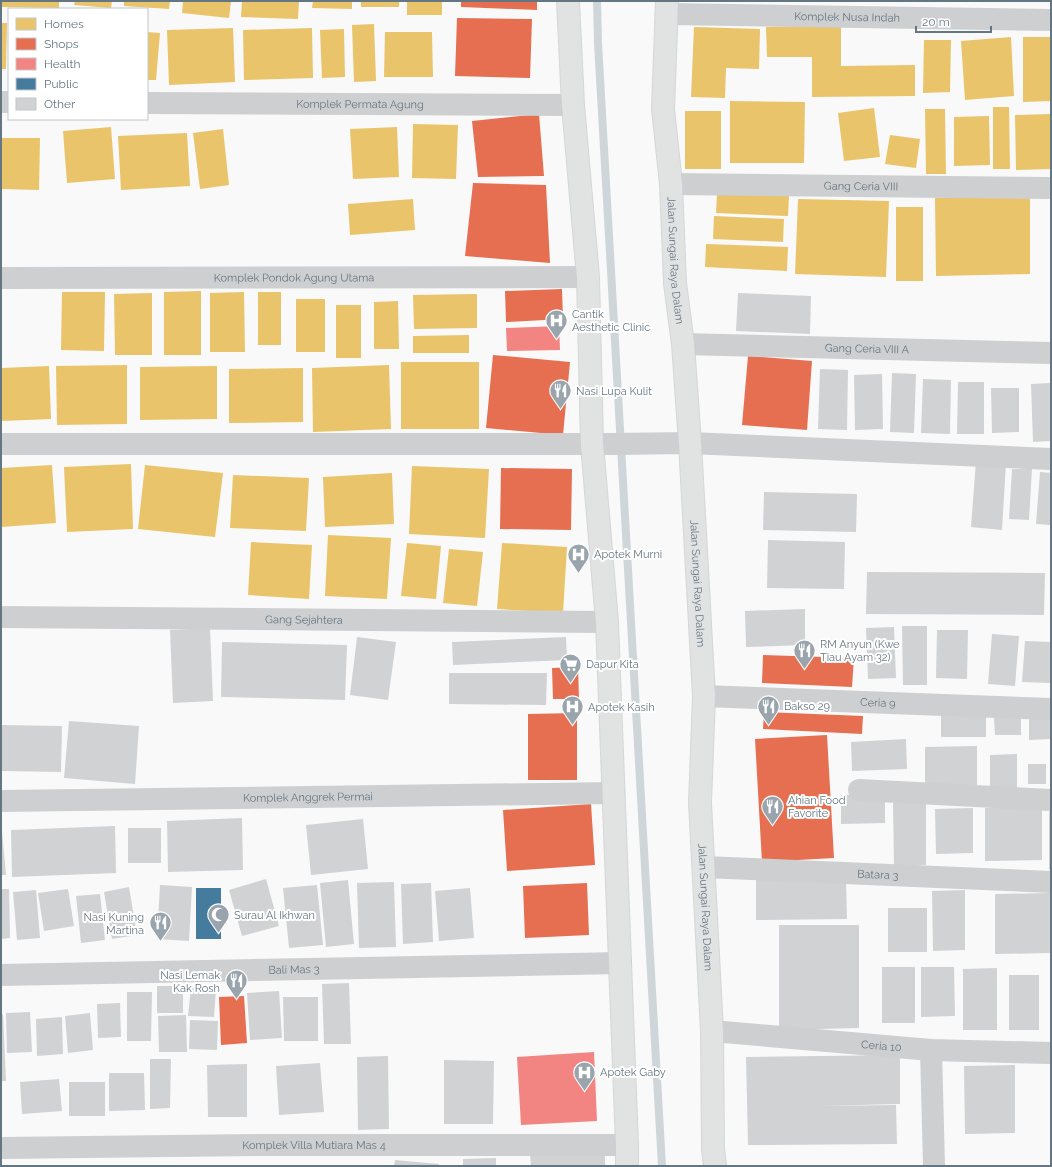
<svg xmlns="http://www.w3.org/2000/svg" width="1052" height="1167" viewBox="0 0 1052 1167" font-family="Raleway,sans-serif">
<rect width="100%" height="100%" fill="#f9f9f9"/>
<path fill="#e9c46a" d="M1,1H59V8L1,7Z
M75,1H112L111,8L74,5Z
M124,1H170L169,9L124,6Z
M183,1H231L229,18L182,13Z
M242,1H299L298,19L241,17Z
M313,1H352V9L312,8Z
M361,1H399V7H361Z
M407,1H442V15H407Z
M1,23H7L6,69H1Z
M374,24L376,81L354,82L352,25Z
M841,26V66L915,65V96L812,97V57H767L766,27Z
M694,27L760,29L759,69L726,68L725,98L691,97Z
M233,28L235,82L169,85L167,30Z
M312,28L313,78L244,80L243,30Z
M344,29L345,77L322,78L320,30Z
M147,32L160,33L156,80H147Z
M385,32H432L433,77H384Z
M1011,37L1014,96L965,100L961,41Z
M1023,37H1051V101L1023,102Z
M924,40H951L950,92L923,93Z
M730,101L805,102L804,163H730Z
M993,107H1009L1010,169H993Z
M874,108L880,157L844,161L838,113Z
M925,109H945L946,174H926Z
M685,111H721V169H685Z
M1051,114V169L1016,170L1015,115Z
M989,116L990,165L954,166V117Z
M413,124L458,125L456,179L412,178Z
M111,127L115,179L67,183L63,131Z
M397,127L399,177L353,179L350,129Z
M223,129L229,185L200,189L193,133Z
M187,133L190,186L121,190L118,136Z
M890,135L920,139L916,168L885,164Z
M1,138H40L39,190L1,189Z
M717,194L789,196L788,216L716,213Z
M1030,197V274L936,276L935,198Z
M413,199L415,230L350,235L348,204Z
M798,199L889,201L886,277L795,274Z
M896,207H923V281H896Z
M714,216L784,219L783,242L713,239Z
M706,244L788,247L787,271L705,267Z
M201,291V355H164V292Z
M62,292H105L104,351L61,350Z
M244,292L245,352H210V293Z
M258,292H281V345H258Z
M152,293V355H115L114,294Z
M477,294V328L414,329L413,295Z
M296,299H325V352H296Z
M398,301L399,349H374V302Z
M336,305H361V358H336Z
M469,335V353H413V336Z
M401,362H479V429H401Z
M127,365V424L57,425L56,366Z
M389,365L391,429L313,432L312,368Z
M49,366L51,419L1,421V368Z
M217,366V419L140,420V367Z
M303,368V422L229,423V369Z
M131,464L133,529L67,532L64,467Z
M52,465L56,523L1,527V468Z
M145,465L223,473L215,537L138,529Z
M412,466L489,469L485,538L409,534Z
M392,473L394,524L325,527L323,477Z
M233,475L309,478L306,531L230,528Z
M328,535L391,538L387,599L325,596Z
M251,542L312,545L309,599L248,595Z
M407,543L441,546L436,599L401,596Z
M502,543L567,547L563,613L497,609Z
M449,549L483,552L477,606L443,603Z"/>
<path fill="#e76f51" d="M461,1H537V10L461,7Z
M457,18L532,19L530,78L455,76Z
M539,114L544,176L478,177L472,121Z
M473,183L546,185L550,263L465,256Z
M562,289L563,319L506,322L505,291Z
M493,355L570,362L563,435L486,428Z
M748,356L812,361L807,430L742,425Z
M501,468L572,469L571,530L500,529Z
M763,655L854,658L852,687L762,683Z
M578,667L579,699H553L552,668Z
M764,712L863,716L862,734L763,729Z
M577,713V780H528V714Z
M827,735L834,858L762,862L755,739Z
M591,804L595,865L507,871L503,810Z
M587,883L589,935L525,938L523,886Z
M244,996L247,1043L221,1045L219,997Z"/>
<path fill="#f28482" d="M559,326L560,350L507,351L506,328Z
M594,1052L597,1121L521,1125L517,1057Z"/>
<path fill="#457b9d" d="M196,888H221V939H196Z"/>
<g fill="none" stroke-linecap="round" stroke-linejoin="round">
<path stroke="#ced6d9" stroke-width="8" d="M597,1L598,43L662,1166"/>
</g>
<path fill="#d0d2d3" d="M738,293L811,296L810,334L736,331Z
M820,369L848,370L847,430L818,429Z
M892,373L916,374L914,433L890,432Z
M882,374L883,429L855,430L854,375Z
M923,379L951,380L950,434L921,433Z
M958,382H984V434H957Z
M1050,383L1051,441L1033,442L1031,384Z
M991,388H1019V432L992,433Z
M976,461L1006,463L1002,530L971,527Z
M1012,469H1032L1029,520L1009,519Z
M1040,472L1051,473V525L1036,524Z
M764,492L857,494L856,532L763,530Z
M768,540L845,542L844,589L767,588Z
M867,572L1045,573L1044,615L866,614Z
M805,609V645L746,647L745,611Z
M902,626H927V685H903Z
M894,627L896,678L868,679L866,628Z
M210,628L213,701L173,703L170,630Z
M937,630H968L967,679L936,678Z
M992,634L1019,636L1015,686L988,684Z
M357,637L396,642L388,700L350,695Z
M566,637L567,660L453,665L452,642Z
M1025,641L1051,642L1050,683L1022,682Z
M222,642L347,645L345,700L221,697Z
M449,673H547L546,705L449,704Z
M941,713H986V737H941Z
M1021,717V735H995L994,718Z
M1029,719H1051V739L1029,740Z
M69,721L139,726L135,784L64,778Z
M1,725L62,726L61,772L1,771Z
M906,739L907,769L852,771L851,742Z
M977,746V785H925V747Z
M1017,754V789H990V755Z
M1028,764H1046V784H1028Z
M885,794V823L841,824V795Z
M926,802V865L894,866L893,803Z
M1042,807V860L985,861V808Z
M973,808V853L936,854L935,809Z
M1049,811H1051V870H1049Z
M242,818L243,870L168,872L167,821Z
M363,819L368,869L311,875L306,825Z
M115,826L116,873L12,877L11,830Z
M128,828H161V863H128Z
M1,831H2L6,875H1Z
M266,879L279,926L242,936L229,890Z
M846,879L847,919L756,920V880Z
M348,880L354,944L326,947L320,883Z
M394,882L396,947L359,948L357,883Z
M431,883L433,942L403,944L401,884Z
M160,885L192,887L189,941L157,939Z
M317,885L323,945L289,948L283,888Z
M129,887L137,935L112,939L104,892Z
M470,888L474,938L439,941L435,891Z
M1,889H9L10,938L1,939Z
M68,889L74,926L44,931L38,893Z
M36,890L40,938L17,940L13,892Z
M965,890V950L933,951L932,891Z
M1051,893V953L995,954V894Z
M100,894L105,940L81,943L76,896Z
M888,908H927V952H888Z
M779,925H859V1028L779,1030Z
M882,967H915V1023H882Z
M921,967H954L955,1016L921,1017Z
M997,968V1030H963V969Z
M1009,975H1039V1030H1009Z
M349,983L351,1044H324L322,984Z
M157,986H183V1013H157Z
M191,988L216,989L214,1017L188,1016Z
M279,991L282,1038L250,1040L247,993Z
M127,992H152L151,1041H127Z
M283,997H318V1041H284Z
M120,1003L121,1037L98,1038L97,1004Z
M30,1012L32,1052L7,1053L6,1013Z
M90,1013L93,1050L68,1053L65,1016Z
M3,1014L6,1081H1V1015Z
M186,1015L187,1052H159L158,1016Z
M62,1017L63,1054L37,1056L36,1019Z
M190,1020L218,1021L217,1050L189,1049Z
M900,1055V1104L817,1106L896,1105L897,1144L748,1145L746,1057Z
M388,1056L389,1129L358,1130L357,1057Z
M150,1059H171L170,1108L150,1109Z
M444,1060L494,1061L493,1124H444Z
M320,1063L324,1112L279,1115L276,1066Z
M247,1064V1117H208L207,1065Z
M1015,1065V1133L965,1134L964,1066Z
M109,1073H144L145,1110L109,1111Z
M59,1079L62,1111L22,1114L20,1082Z
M69,1082H105V1116H69Z
M605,1154V1166H531L530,1155Z
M496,1158V1166H463V1159Z
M395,1160L439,1164V1166H394Z"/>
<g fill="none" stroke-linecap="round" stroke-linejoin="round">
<defs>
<g id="secondary">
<path d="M568,1L573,105L588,277L592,444L607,622L627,1145V1166"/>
<path id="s13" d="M667,1L663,109L671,184L675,283L683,344L690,443L704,696L700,803L712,1031L713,1149L715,1166"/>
</g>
</defs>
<use href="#secondary" stroke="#d5d6d7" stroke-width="24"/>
<g stroke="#cecfd0" stroke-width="22">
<path id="s1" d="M667,14L1051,20"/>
<path d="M1,102H9"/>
<path id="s2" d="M147,103L573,105"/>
<path id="s3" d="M671,184L1051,188"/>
<path id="s4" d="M1,278L588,277"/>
<path id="s5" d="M683,344L1051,353"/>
<path d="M1,444H611L690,443L1051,459"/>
<path id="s6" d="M1,617L607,622"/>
<path id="s7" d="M704,696L1051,709"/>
<path d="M859,790L1051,800"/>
<path id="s8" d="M1,801L614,793"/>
<path id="s9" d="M704,867L1051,882"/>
<path id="s10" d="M1,975L621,963"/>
<path id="s11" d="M712,1031L931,1050L1051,1053"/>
<path d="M931,1050L934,1166"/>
<path id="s12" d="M1,1148L257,1145H627"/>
</g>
<use href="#secondary" stroke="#e1e2e2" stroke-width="22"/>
</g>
<defs>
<symbol id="hospital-pin" viewBox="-11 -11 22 30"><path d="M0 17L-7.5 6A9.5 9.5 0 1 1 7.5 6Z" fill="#99a4ac" stroke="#fff"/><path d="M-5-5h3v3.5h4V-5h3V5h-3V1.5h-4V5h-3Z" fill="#fff"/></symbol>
<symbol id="restaurant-pin" viewBox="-11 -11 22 30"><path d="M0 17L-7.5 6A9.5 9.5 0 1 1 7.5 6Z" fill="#99a4ac" stroke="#fff"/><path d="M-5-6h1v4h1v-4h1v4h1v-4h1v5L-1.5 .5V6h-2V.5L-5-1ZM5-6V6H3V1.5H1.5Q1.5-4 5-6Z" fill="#fff"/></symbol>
<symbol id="supermarket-pin" viewBox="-11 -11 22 30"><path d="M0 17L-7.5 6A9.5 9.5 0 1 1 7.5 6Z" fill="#99a4ac" stroke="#fff"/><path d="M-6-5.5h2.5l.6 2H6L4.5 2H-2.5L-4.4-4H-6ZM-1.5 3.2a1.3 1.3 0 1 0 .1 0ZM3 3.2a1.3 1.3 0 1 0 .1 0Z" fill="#fff"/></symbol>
<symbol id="mosque-pin" viewBox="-11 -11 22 30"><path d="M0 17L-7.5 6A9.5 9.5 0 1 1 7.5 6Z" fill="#99a4ac" stroke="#fff"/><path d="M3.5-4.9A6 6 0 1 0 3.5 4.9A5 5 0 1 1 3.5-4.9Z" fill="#fff"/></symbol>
</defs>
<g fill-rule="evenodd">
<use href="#hospital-pin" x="544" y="308" width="25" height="34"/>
<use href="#restaurant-pin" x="548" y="378" width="25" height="34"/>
<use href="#hospital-pin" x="566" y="542" width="25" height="34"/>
<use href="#restaurant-pin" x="792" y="638" width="25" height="34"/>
<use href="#supermarket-pin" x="558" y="652" width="25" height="34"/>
<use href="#restaurant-pin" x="756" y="694" width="25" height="34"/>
<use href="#hospital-pin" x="560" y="694" width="25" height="34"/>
<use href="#restaurant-pin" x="760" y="794" width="25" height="34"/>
<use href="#mosque-pin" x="206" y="902" width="25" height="34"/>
<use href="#restaurant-pin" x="148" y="910" width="25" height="34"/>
<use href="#restaurant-pin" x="224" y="968" width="25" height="34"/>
<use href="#hospital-pin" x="572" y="1060" width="25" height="34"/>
</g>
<g text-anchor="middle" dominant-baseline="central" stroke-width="4" stroke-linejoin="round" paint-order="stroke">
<g font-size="11" fill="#657683" stroke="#fff">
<text stroke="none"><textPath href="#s1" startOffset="180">Komplek Nusa Indah</textPath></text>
<text stroke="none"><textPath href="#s2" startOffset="213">Komplek Permata Agung</textPath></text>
<text stroke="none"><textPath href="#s3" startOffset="190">Gang Ceria VIII</textPath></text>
<text stroke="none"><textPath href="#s13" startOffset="260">Jalan Sungai Raya Dalam</textPath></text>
<text stroke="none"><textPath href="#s4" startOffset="293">Komplek Pondok Agung Utama</textPath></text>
<text stroke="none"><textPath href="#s5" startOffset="184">Gang Ceria VIII A</textPath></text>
<text stroke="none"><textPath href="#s13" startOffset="584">Jalan Sungai Raya Dalam</textPath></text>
<text stroke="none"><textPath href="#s6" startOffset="303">Gang Sejahtera</textPath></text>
<text stroke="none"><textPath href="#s7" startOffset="174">Ceria 9</textPath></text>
<text stroke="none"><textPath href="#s8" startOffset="307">Komplek Anggrek Permai</textPath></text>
<text stroke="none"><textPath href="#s9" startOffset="174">Batara 3</textPath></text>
<text stroke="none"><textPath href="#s13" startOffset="908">Jalan Sungai Raya Dalam</textPath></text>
<text stroke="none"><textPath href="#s10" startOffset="293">Bali Mas 3</textPath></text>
<text stroke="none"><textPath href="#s11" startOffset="170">Ceria 10</textPath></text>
<text stroke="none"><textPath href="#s12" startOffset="313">Komplek Villa Mutiara Mas 4</textPath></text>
</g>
<g font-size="11" fill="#657683" stroke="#fff" text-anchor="start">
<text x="572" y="314">Cantik<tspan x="572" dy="13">Aesthetic Clinic</tspan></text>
<text x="576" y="391">Nasi Lupa Kulit</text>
<text x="594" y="554">Apotek Murni</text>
<text x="820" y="644">RM Anyun (Kwe<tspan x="820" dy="13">Tiau Ayam 32)</tspan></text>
<text x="586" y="664">Dapur Kita</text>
<text x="784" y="706">Bakso 29</text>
<text x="588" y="707">Apotek Kasih</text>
<text x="788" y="800">Ahian Food<tspan x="788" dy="13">Favorite</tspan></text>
<text x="234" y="915">Surau Al Ikhwan</text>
<text x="144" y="917" text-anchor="end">Nasi Kuning<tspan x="144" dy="13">Martina</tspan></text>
<text x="220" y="975" text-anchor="end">Nasi Lemak<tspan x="220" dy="13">Kak Rosh</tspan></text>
<text x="600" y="1072">Apotek Gaby</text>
</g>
</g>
<rect width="1052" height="1167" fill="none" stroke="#657683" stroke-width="4"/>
<rect x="8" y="8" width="140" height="112" fill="#ffffff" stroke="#c1c8cd"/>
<rect x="16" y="18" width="20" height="12" fill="#e9c46a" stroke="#c1c8cd"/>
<text x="44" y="28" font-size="12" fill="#657683">Homes</text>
<rect x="16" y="38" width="20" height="12" fill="#e76f51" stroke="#c1c8cd"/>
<text x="44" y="48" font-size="12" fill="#657683">Shops</text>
<rect x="16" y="58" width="20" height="12" fill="#f28482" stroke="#c1c8cd"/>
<text x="44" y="68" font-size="12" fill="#657683">Health</text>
<rect x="16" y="78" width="20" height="12" fill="#457b9d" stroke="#c1c8cd"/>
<text x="44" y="88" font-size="12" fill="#657683">Public</text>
<rect x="16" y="98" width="20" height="12" fill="#d0d2d3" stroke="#c1c8cd"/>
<text x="44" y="108" font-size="12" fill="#657683">Other</text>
<path d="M916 26v6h75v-6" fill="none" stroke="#657683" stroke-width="2"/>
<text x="922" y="26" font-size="12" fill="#657683" stroke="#ffffff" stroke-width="3" paint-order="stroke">20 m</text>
</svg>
